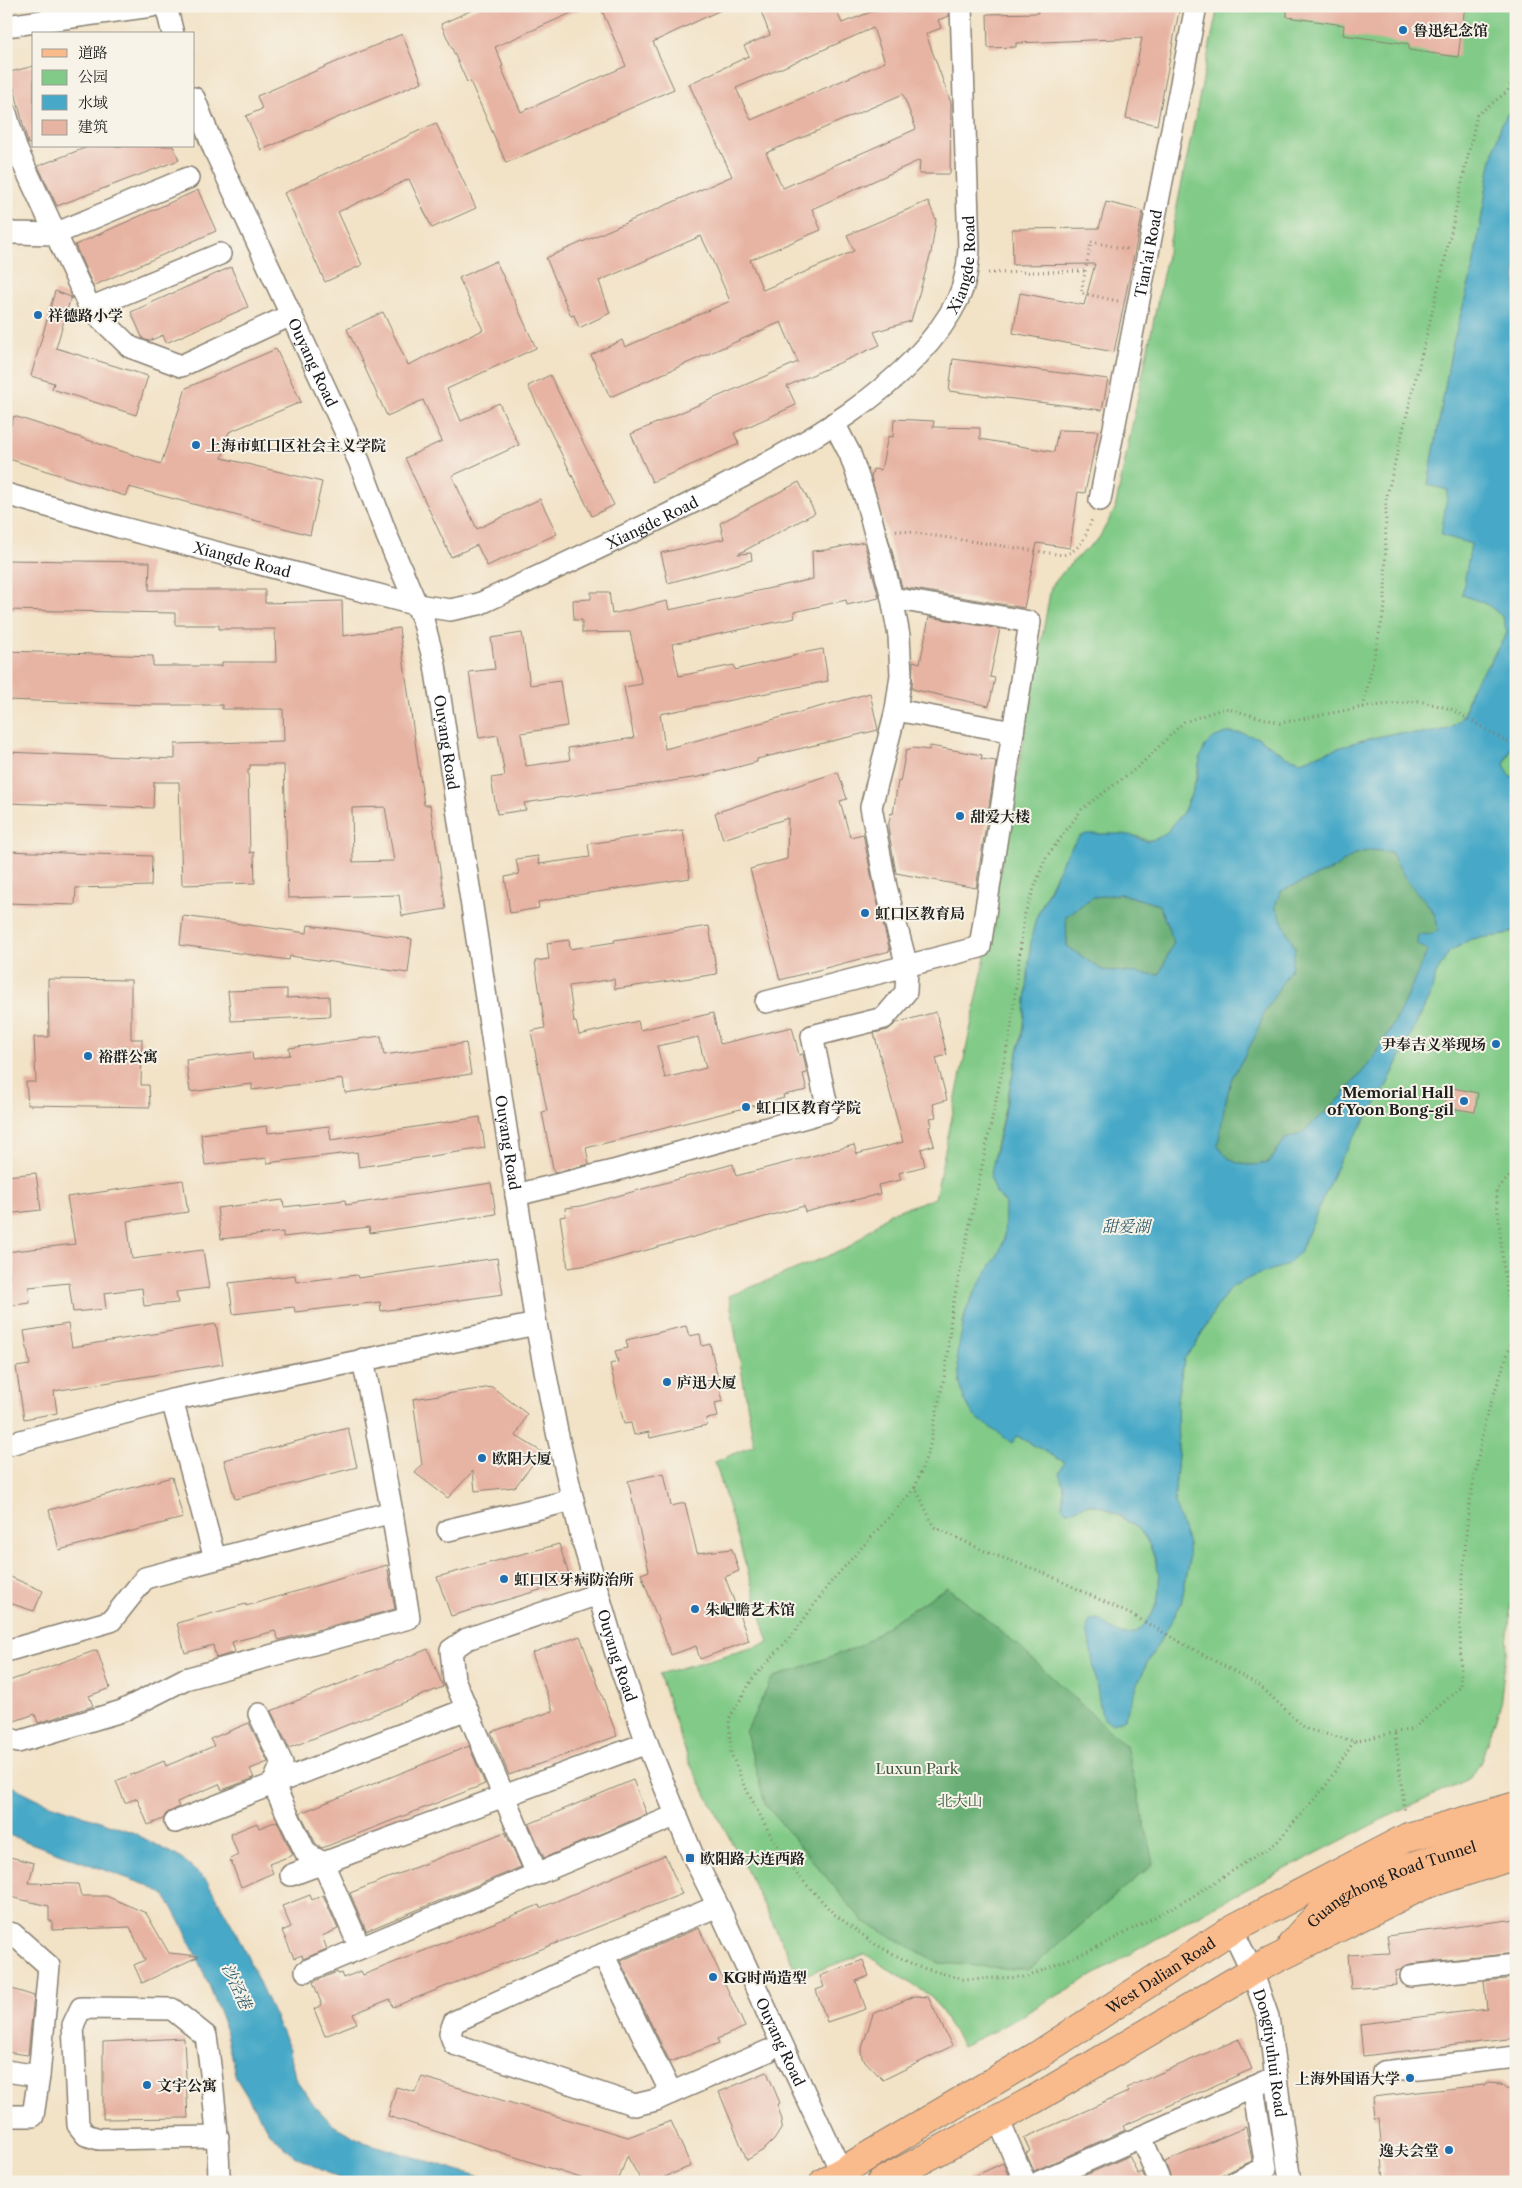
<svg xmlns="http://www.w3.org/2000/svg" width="1522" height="2188" viewBox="0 0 1522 2188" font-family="'Libre Caslon Text','Noto Serif SC',serif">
<rect width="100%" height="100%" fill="#f7f3e8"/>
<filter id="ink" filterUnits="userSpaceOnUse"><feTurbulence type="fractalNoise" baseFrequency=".02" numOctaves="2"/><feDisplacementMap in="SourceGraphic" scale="10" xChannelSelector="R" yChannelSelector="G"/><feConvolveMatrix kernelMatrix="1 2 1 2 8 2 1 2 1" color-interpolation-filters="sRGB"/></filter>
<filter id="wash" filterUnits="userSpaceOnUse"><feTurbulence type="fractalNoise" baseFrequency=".0096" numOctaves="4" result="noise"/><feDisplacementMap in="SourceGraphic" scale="20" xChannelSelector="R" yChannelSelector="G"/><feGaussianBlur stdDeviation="1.12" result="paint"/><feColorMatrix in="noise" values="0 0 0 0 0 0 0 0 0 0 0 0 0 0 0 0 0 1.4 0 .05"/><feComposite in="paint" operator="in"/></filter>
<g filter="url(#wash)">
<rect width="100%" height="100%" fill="#f2e2c6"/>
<path fill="#81ca87" stroke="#4e7352" d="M1218,6H1516V100L1501,125L1490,168L1472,273L1452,347L1428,485L1448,490L1471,544L1463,595L1487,604L1503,617L1507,633L1468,697L1466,708L1460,720L1449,729L1422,734L1396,733L1359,741L1301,761L1285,756L1259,738L1200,758C1197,783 1183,828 1156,839C1147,843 1143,837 1135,836C1125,834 1086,841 1074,843L1054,878L1036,918L1031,939L1024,1026L995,1150L994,1190L1005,1203C1005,1215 1006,1227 1004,1238C1001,1259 974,1287 966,1310C961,1326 959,1367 960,1384L1012,1443L1017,1436L1065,1462L1060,1474L1064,1485L1062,1507L1067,1511C1076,1511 1082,1504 1092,1505C1102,1505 1112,1513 1120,1517C1128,1522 1138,1528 1144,1536C1151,1546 1157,1563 1159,1575C1164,1600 1141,1653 1111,1628L1089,1642L1093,1657L1123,1719L1145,1667L1181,1604L1189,1563L1174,1502L1178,1455L1177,1399L1184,1359L1196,1344L1216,1308L1231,1287L1300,1252L1339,1161L1386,1087L1431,993L1436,974L1449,952L1471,939L1505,935L1516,930V1563L1500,1706L1480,1763L1471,1778L1381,1820L1216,1905L996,2030L962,2046L932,1997L865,1954L799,1977L746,1869L689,1762L659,1674L769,1643L715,1462L754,1445L729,1296L848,1248L890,1213L935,1198L982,973L1051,587L1068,566L1099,538L1115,509Z
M1516,739V778L1509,775L1504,764Z"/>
<path fill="#68ae74" stroke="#426548" d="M1371,850L1391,852L1410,885L1421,894L1436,917L1438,930L1432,934L1429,950L1396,1020L1372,1060L1340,1099L1301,1134L1285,1139L1269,1163C1244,1167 1234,1167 1218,1146L1224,1108L1231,1080L1257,1033L1264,1013L1291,968L1295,948L1275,906L1281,891L1331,870L1355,854Z
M1122,894L1159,905L1174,942L1159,975L1102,970L1067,946L1066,916L1093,897Z
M947,1587L1014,1642L1126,1746L1154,1863L1028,1970L939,1963L863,1921L765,1804L746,1732L772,1678L860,1646L894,1621Z"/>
<path fill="#47a9c7" stroke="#326272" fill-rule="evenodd" d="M1516,100V739L1504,764L1509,775L1516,778V930L1505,935L1471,939L1449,952L1436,974L1431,993L1386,1087L1339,1161L1300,1252L1287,1265L1254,1276L1231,1287L1216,1308L1196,1344L1184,1359L1177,1399L1178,1455L1174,1502L1188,1544L1189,1563L1181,1604L1145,1667L1124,1719L1114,1723L1105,1720L1101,1712L1087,1627L1090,1620L1099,1619C1106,1624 1116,1635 1125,1635C1133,1635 1139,1630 1145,1624C1166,1601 1162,1561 1144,1536C1134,1523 1111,1509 1096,1505C1084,1502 1077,1511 1066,1511L1062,1507L1064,1485L1059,1474L1064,1462L1017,1436L1012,1443L974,1416L964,1399L960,1384L957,1354L966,1311L977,1288L999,1253L1004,1239L1005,1203L994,1190L990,1177L1024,1026L1031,939L1036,918L1064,858L1079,837L1086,834H1123L1134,836L1146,841L1156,839L1167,832L1184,811L1191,795L1198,775L1200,758L1205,746L1213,738L1226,733H1242L1259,738L1285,756L1301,761L1359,741L1396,733L1422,734L1449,729L1460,720L1466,708L1472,685L1489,664L1507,633L1503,617L1487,604L1462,595L1471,544L1441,535L1448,490L1428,485L1452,347L1472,273L1490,168L1501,125ZM1371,850L1391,852C1397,863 1402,874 1409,883C1423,901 1436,906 1438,930L1432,934L1418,935L1417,944L1428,950L1396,1020L1372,1060L1340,1099L1301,1134L1285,1139L1269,1163C1245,1167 1233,1167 1218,1146L1224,1108L1231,1080L1257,1033L1264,1013L1291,968L1295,948L1275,906L1281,891L1331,870L1355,854ZM1122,894L1159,905L1174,942L1159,975L1102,970L1067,946L1066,916L1093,897Z
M6,1783L42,1801L132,1832L179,1857L207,1881L236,1932L274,2015L290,2050L295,2078L315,2106L333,2125L364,2142L498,2182H346L294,2156L269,2132L236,2078L223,2021L209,1985L184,1929L172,1906L163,1894L146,1885L6,1834Z"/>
<g id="blocks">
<path fill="#e7b3a3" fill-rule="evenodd" d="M481,6H587L495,47L503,66L501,67L521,112L626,66L600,6H729L653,42L674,89L506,163L470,81L467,82L441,24Z
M759,6H834L842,23L887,6H949V16L938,20L941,28L926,34L951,103L950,174H919L920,160L812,209L821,230L750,260L763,290L854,251L847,235L928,201L936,220L931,253L911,321L874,332L880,345L787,386L796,405L734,433L739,444L652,482L631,434L798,362L781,322L610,397L591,355L622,340L625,347L730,301L711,257L701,236L599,281L610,313L579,328L574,315L571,316L546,258L732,176L689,84L749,56L744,46L770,35ZM873,28L885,62L751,120L736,88ZM903,94L916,129L783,188L766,153Z
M1037,6H1180L1157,125L1126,118L1142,38L1016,43V47L988,48L987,14L1038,13Z
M1287,6H1465L1458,57L1409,50V44L1343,35L1344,25L1287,17Z
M402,34L422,82L261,150L246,116L262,109L257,96Z
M34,66V143L28,144L10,72Z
M436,123L476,208L432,228L409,179L338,212L362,265L325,282L284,193Z
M90,146H173L179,160L57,206L38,166Z
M198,190L216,231L93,286L75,245Z
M1106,202L1143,211L1114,352L1013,333L1020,293L1084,305L1095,264L1013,265L1012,229L1099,228Z
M496,261L536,348L447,389L461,421L499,403L519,445L452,476L477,529L540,499L557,534L487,566L477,545L451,557L405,458L442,441L423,400L387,416L347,329L383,312L408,365L483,330L459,278Z
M231,267L248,307L166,343L163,335L149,341L143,339L131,312Z
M55,291L71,297L56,348L148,376L136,415L52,389L54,383L31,376Z
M276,349L301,402L229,432L222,458L322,482L310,535L129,487L125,496L6,458V439L14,416L161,464L186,388Z
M953,359L1108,379L1102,410L949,391Z
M550,375L614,505L592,516L528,386Z
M894,419L934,421L933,427L980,428V439L1054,452L1058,430L1098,431L1085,493L1078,492L1070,548L1037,543L1024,608L902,587L871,477L873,469L881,470L888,436L893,437Z
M799,482L815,513L738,554L751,553L752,560L668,583L661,553L724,539L720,523Z
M864,542L879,598L847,605L846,600L794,612L795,618L672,644L679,676L734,665L735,670L793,656L792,655L823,649L828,681L660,714L665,749L870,693L878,730L757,759V762L699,777L524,803L526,810L497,814L491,778L505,776L498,735L479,738L469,672L495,669L491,638L522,633L530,685L560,681L567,726L521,733L526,766L570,760L568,748L634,738L624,687L642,684L630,632L582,633V620H574L573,600L591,599V592H609L612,614L667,601L669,610L813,579L812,551L826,550Z
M6,560L150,562L149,590H265V603L342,601L343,636L399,628L424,805H430L446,909L402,916L399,895L288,898L284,765H250V770H248L250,853L254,852L255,883L182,885L179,782H154L153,808L6,803V752L175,759V744L284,741L283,709H222V705H151L6,700V651L153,656V666H222V662H276L275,629H219V625H175V613L6,610ZM385,807L394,861L353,862L352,808Z
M929,617L1000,629L990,677L995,678L989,706L912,689L913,661L920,663Z
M930,746L982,755L981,759L996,761L976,888L896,873L888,827L891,813L893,814L898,781L900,782L906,750L913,748L929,750Z
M838,772L847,799L840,801L850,837L863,834L874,889L890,951L780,980L750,869L787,859L788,818L723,839L715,813Z
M683,830L690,878L570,896L538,902L539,908L510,913L505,877L519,874L516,859L538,856L539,864L590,857L588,844Z
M6,851L152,856L151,886L76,888L75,905L6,903Z
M183,916L307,933L308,925L412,939L408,973L290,956L289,960L180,945Z
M709,926L717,974L615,989L614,979L569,986L574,1022H576L579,1035L638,1021L640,1030L713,1013L720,1044L792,1027L799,1055L803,1054L807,1073L803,1074L807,1090L783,1095L784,1098L586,1148L589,1164L554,1173L542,1112L547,1111L531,1031L545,1028L535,961L549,959L547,943L569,940L570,949L615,942L614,940ZM698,1037L706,1068L665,1078L657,1046Z
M48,979L131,980V1039H142L141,1085H149L150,1107L28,1105L26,1082H36L34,1037H49Z
M287,989V998L329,996L330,1016L231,1021L228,991Z
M936,1012L947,1055L936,1058L947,1100L933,1104L936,1117L930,1118L932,1126L929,1127L934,1145L921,1149L925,1166L899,1173L901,1180L878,1185L880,1194L805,1212L804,1206L601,1263L568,1268L560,1217L566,1216L565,1208L581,1206L733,1164L736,1176L854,1145L857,1154L903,1142L874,1033L888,1030L896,1023Z
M381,1036L384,1055L466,1043L471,1074L345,1093L343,1079L252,1090V1084L190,1092L186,1060L252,1052L253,1060L290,1055L289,1048Z
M1448,1087L1478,1093L1475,1112L1444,1107Z
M480,1117L485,1148L359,1167L357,1152L267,1163V1158L205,1165L201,1134L267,1126L268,1133L329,1126L331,1140Z
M36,1173L41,1210L6,1214V1176Z
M183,1180L188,1212L127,1221L132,1259L203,1250L209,1288L176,1292L178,1303L144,1306L142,1288L104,1293L106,1309L73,1312L69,1283L29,1287L30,1303L6,1306V1280H10L6,1252L75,1244L67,1197Z
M491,1183L496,1214L370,1233L369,1227L283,1237V1232L221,1239L217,1208L283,1200L284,1207L345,1200L346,1205Z
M497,1258L503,1294L381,1311L380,1302L295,1312L294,1307L233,1314L229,1283L295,1275L296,1282L357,1275L358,1278Z
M68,1324L72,1347L216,1324L223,1364L54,1391L57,1413L24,1419L16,1367L30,1365L24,1331Z
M686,1326L689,1336L700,1334L702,1346L710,1344L723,1401L715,1403L718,1417L706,1419L707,1425L650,1438L649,1432L634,1435L631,1423L624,1424L610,1364L618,1362L615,1351L628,1348L626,1340Z
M492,1387L527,1414L516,1436L542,1452L515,1487L475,1491L473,1471L448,1498L415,1473L422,1465L413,1399Z
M348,1428L357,1467L235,1499L224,1460Z
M664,1473L671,1506L685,1503L697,1553L732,1549L739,1571L725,1577L749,1641L700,1659L696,1646L671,1655L641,1574L649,1571L628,1481Z
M172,1477L183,1518L59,1550L49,1510Z
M559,1544L571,1581L451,1616L437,1577Z
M387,1565L395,1609L279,1640L275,1631L232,1642L235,1652L216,1658L213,1645L185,1653L177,1623L246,1604V1606Z
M6,1575L43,1591L34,1611L6,1602Z
M580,1636L617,1736L509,1775L491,1732L553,1711L532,1653Z
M428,1649L443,1687L289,1748L271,1711Z
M97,1650L110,1688L89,1696L93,1706L38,1723L35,1714L6,1724V1682Z
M249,1723L268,1762L250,1769L254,1778L222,1790L219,1784L177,1802L179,1807L166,1814L163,1819L148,1825L137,1798L125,1803L116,1781L164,1761L166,1766L214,1746L210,1739Z
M469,1746L485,1784L322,1848L316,1844L300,1813Z
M633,1780L647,1814L544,1858L529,1824Z
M277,1821L293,1855L269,1864L273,1873L241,1887L230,1859L238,1855L230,1834L257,1823L259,1828Z
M505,1832L521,1867L366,1931L350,1893Z
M665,1855L682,1894L393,2007L390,1999L353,2014L357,2023L325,2036L314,2009L322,2005L313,1982L337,1972L338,1974L341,1973L343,1978L361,1971L363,1975L539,1905L540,1908Z
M6,1856L34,1863L29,1883L78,1884L81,1896H106L146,1913L169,1953L199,1956L142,1983L134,1965L145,1960L130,1927L52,1930V1921H49V1906L6,1896Z
M310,1895L312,1900L323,1895L338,1929L322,1936L327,1949L303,1959L302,1955L294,1958L282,1931L291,1927L282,1906Z
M1516,1919V1953L1410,1964L1400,1970L1395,1971L1396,1985L1351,1989L1348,1955L1390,1953L1387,1936Z
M699,1928L745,2027L717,2039L719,2043L670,2062L620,1961Z
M863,1960L869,1976L856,1981L866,2009L827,2022L816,1990L824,1987L820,1976Z
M1516,1978V2038L1363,2056L1360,2024L1487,2009L1484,1981Z
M6,1987L34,1996L28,2055L6,2052Z
M915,1996L928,1997L952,2046L883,2080L862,2058L861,2051L873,2014Z
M184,2038L188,2118L103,2119V2042Z
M1239,2039L1252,2069L1123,2126L1125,2130L1034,2171L1026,2153L1030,2151L1024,2138L1128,2092L1126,2088Z
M767,2072L780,2103L777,2104L782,2120L781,2129L774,2140L765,2149L747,2160L719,2092Z
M422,2077L628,2137L671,2121L691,2166L653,2182H642L627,2156L618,2182H593L388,2116L396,2087L415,2092Z
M1488,2082L1502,2083L1516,2094V2182H1384L1379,2118H1374L1372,2097L1484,2085Z
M1246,2127L1252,2161L1205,2182H1172L1165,2162Z
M1129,2156L1138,2174L1142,2172L1146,2182H1070Z
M1003,2163L1011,2182H962Z"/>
</g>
</g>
<g filter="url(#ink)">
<use href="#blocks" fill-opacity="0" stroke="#877f71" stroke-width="1"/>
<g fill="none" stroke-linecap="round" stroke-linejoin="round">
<defs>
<g id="minor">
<path d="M166,6L173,34"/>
<path d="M6,26L152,6"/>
<path id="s1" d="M194,98L214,149L359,461L387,536L423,620L435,665L536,1324L557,1432L581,1535L617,1657L647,1743L693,1856L718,1906L846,2182"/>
<path d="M6,113L16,148L90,308L130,347L181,366L291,315"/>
<path d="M6,231L13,233L55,234L188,178"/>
<path d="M90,308L220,254"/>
<path id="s2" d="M6,494L119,527L417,605L450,610L479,604C557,568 635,532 711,493C796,449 914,388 958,299C966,282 968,266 969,248L961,6"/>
<path id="s3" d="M1100,500L1196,6"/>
<path d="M892,598L1030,622L1013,732"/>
<path d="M766,1002L980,947L1013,732L896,710"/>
<path d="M516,1195L613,1171L828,1111L812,1036L884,1018L906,992L907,966L886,887L871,807L896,710L901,675L899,636L892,598L867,503L850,454L834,423"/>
<path d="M363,1359L392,1512"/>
<path d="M172,1400L215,1559"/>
<path d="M6,1445L172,1400L536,1324"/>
<path d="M448,1530L573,1500"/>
<path d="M6,1651L111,1621L145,1578L392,1512L409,1618L185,1679L122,1711L18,1742L6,1737"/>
<path d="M259,1714L282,1763L273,1784L306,1853L323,1863L360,1948"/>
<path d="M175,1822L467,1709"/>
<path d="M537,1874L454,1679L451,1650L467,1639L598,1594"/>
<path d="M291,1875L647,1743"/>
<path id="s4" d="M1232,1929L1252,1971L1268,2017L1290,2182"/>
<path d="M6,1933L13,1934L49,1966L39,2076"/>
<path d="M603,1954L671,2093L656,2100L635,2105L454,2044L450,2033L454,2022L582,1963L718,1906"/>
<path d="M306,1971L677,1815"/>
<path d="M1411,1976L1516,1965"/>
<path d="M6,2071L39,2076L33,2116H6"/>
<path d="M1383,2072L1516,2057"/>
<path d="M671,2093L768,2051"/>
<path d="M998,2119L1025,2182"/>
<path d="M218,2137L99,2139L86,2135L78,2125L73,2025L81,2008L172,2009L206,2036C213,2084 218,2131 219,2179L223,2182"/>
<path d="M1141,2137L1160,2182"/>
<path d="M1039,2182L1276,2077"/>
<path d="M1235,2182L1266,2168L1253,2087"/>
</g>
<g id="major">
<path id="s5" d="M1292,1944C1308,1924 1330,1903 1353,1891C1404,1866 1461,1850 1516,1833"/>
<path id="s6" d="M824,2182L1035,2057L1232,1929L1408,1837L1516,1806"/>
<path d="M881,2182L1035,2099L1252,1971L1422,1886L1516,1855"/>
</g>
</defs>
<use href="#minor" stroke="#877f71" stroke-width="24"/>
<use href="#major" stroke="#877f71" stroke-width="30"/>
<path stroke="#877f71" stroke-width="3" stroke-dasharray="1 4" stroke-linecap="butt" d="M988,273L1085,271
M1118,301L1081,293L1091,242L1127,249
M896,530L1063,555C1082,550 1085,536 1092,519
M1363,707L1419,701L1451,709
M915,1488L830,1583L794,1633L753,1678L729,1719L731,1753L744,1785L770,1834L795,1872L834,1914L875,1944L916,1966L963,1979L1027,1977L1102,1945L1190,1898L1276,1843L1325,1787L1354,1741
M1136,1617L1040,1571L989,1553L934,1527L915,1487L929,1449L946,1368L952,1309L1011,1029L1024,916L1045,859L1082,809L1138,767L1184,722L1225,708L1280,723L1363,707L1385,607L1386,499L1442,272L1477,115L1508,91L1516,68
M1180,1642L1259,1685L1306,1729L1354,1741L1413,1729L1461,1687L1460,1616L1468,1512L1485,1421L1514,1335L1503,1263L1496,1191L1516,1169
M1395,1734L1405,1813"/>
<use href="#minor" stroke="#fff" stroke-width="21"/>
<use href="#major" stroke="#fabb8c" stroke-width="28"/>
<path stroke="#877f71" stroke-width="3" stroke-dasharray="1 4" stroke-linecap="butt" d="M1451,709L1516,747
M1136,1617L1180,1642"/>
</g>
</g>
<g fill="#1f6fb2" stroke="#f7f3e8" stroke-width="2">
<circle cx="1403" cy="30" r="5"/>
<circle cx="38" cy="315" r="5"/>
<circle cx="196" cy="445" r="5"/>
<circle cx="960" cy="816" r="5"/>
<circle cx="865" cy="913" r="5"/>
<circle cx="1496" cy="1044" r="5"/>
<circle cx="88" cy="1056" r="5"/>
<circle cx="1464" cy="1101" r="5"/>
<circle cx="746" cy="1107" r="5"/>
<circle cx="667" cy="1382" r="5"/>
<circle cx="482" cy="1458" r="5"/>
<circle cx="504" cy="1579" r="5"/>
<circle cx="695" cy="1609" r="5"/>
<rect x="685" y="1853" width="10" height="10" rx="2.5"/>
<circle cx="713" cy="1977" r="5"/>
<circle cx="1410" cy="2078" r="5"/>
<circle cx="147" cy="2085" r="5"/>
<circle cx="1449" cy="2150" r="5"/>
</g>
<g text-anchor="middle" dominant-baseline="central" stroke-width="4" stroke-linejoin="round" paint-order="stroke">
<g font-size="15" font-weight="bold" fill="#1c1c1c" stroke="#f7f3e8" text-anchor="start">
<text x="1413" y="30">鲁迅纪念馆</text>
<text x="48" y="315">祥德路小学</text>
<text x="206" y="445">上海市虹口区社会主义学院</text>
<text x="970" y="816">甜爱大楼</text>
<text x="875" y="913">虹口区教育局</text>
<text x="1486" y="1044" text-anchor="end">尹奉吉义举现场</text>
<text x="98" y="1056">裕群公寓</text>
<text x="1454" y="1092" text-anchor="end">Memorial Hall<tspan x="1454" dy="17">of Yoon Bong-gil</tspan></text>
<text x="756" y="1107">虹口区教育学院</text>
<text x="677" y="1382">庐迅大厦</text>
<text x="492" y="1458">欧阳大厦</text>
<text x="514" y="1579">虹口区牙病防治所</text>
<text x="705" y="1609">朱屺瞻艺术馆</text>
<text x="700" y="1858">欧阳路大连西路</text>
<text x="723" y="1977">KG时尚造型</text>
<text x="1400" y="2078" text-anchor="end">上海外国语大学</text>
<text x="157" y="2085">文宇公寓</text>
<text x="1439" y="2150" text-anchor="end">逸夫会堂</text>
</g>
<g font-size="15" fill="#1c1c1c" stroke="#f7f3e8">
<text stroke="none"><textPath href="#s3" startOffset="251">Tian'ai Road</textPath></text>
<text stroke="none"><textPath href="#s2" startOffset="1100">Xiangde Road</textPath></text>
<text stroke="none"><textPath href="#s1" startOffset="290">Ouyang Road</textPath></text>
<text stroke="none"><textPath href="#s2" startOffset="680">Xiangde Road</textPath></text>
<text stroke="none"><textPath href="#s2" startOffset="245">Xiangde Road</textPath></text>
<text stroke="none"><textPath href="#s1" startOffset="695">Ouyang Road</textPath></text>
<text stroke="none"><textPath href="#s1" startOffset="1100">Ouyang Road</textPath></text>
<text stroke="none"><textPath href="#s1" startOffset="1625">Ouyang Road</textPath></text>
<text stroke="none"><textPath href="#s5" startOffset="119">Guangzhong Road Tunnel</textPath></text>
<text stroke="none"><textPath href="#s6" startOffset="395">West Dalian Road</textPath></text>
<text stroke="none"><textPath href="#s1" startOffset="2045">Ouyang Road</textPath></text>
<text stroke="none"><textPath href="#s4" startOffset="131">Dongtiyuhui Road</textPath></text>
</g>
<g font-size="15" fill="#3f5941" stroke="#f7f3e8">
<text x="917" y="1768">Luxun Park</text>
<text x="960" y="1800">北大山</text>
</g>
<g font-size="16" font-style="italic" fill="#2f5b69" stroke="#f7f3e8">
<text x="1126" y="1226">甜爱湖</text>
<text transform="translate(237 1986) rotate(65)">沙泾港</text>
</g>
</g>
<rect width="1522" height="2188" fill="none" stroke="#f7f3e8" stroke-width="25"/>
<rect x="32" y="32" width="162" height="115" fill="#f7f3e8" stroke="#9f9d96"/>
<rect x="42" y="49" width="25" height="8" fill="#fabb8c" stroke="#9f9d96"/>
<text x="78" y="58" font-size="15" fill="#1c1c1c">道路</text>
<rect x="42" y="70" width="25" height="15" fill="#81ca87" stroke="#9f9d96"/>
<text x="78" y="82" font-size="15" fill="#1c1c1c">公园</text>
<rect x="42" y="95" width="25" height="15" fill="#47a9c7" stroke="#9f9d96"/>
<text x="78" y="108" font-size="15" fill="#1c1c1c">水域</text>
<rect x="42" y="120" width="25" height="15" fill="#e7b3a3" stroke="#9f9d96"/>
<text x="78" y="132" font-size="15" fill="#1c1c1c">建筑</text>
</svg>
